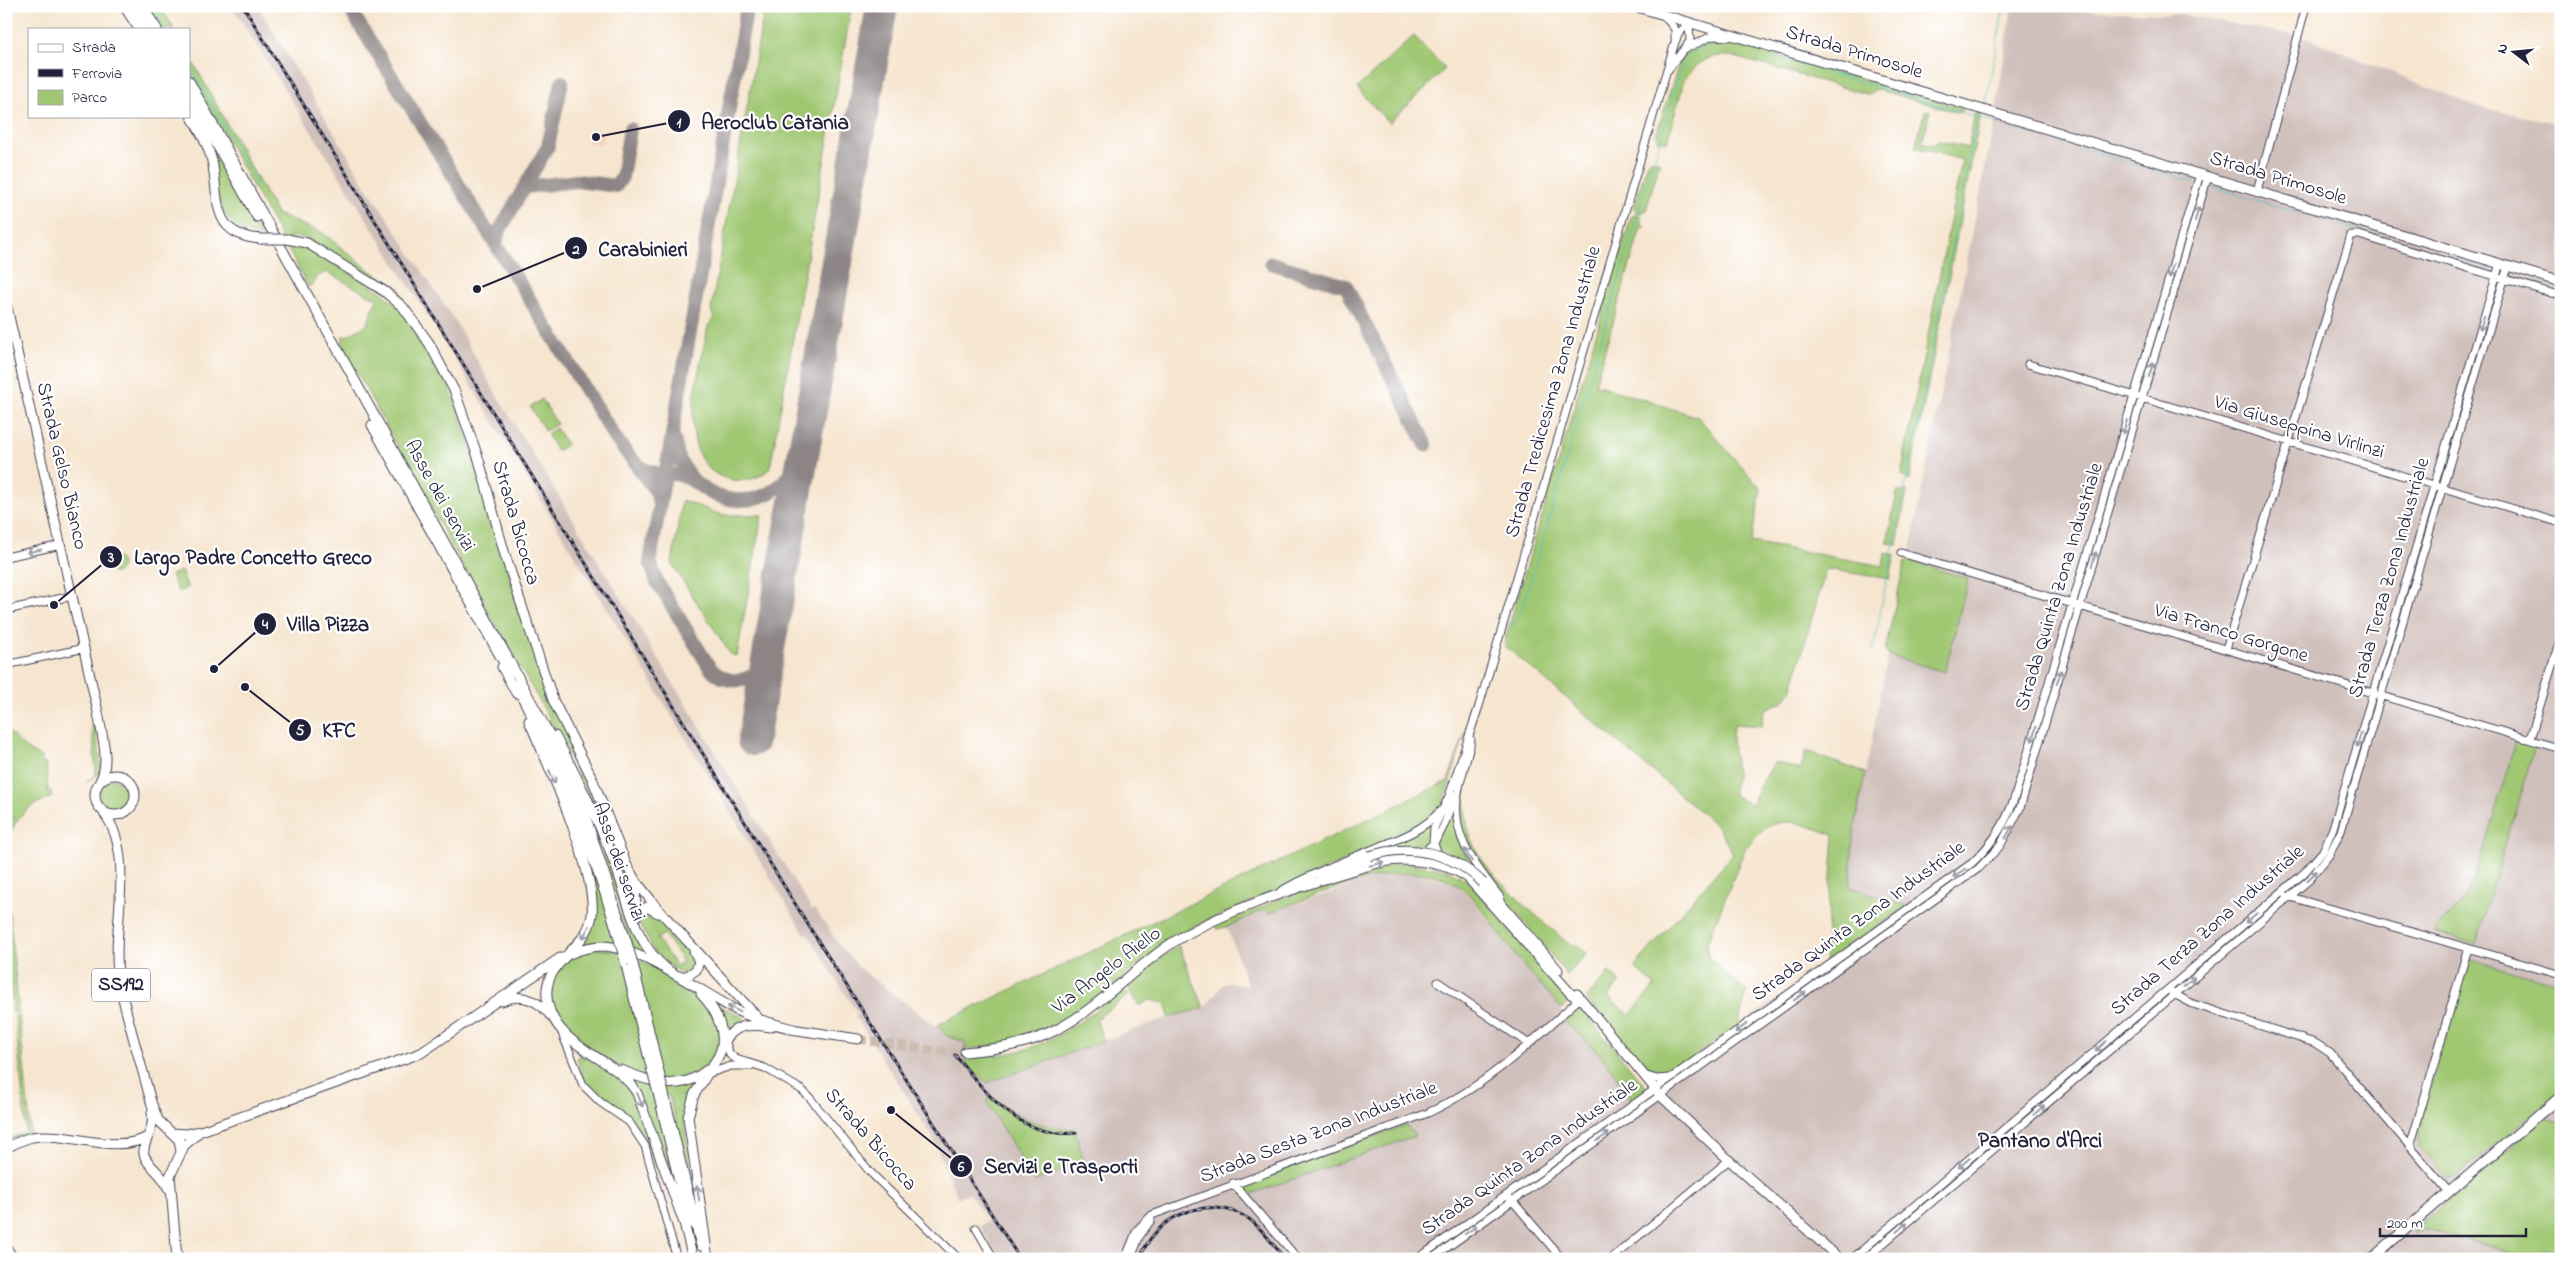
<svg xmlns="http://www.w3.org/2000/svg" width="2567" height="1265" viewBox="0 0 2567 1265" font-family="'Indie Flower',sans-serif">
<rect width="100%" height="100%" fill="#fff"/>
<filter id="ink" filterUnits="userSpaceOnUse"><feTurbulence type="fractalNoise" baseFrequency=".02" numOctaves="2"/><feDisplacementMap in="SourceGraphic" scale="10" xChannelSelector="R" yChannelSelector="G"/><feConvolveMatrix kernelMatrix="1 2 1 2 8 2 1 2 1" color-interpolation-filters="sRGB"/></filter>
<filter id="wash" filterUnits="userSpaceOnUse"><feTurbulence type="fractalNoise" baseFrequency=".0096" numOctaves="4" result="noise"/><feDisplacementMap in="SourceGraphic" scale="20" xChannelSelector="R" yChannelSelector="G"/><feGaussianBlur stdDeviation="1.12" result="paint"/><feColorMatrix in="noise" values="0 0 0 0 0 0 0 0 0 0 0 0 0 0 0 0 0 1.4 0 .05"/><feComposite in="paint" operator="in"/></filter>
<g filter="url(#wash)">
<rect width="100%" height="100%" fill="#f6e5cf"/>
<path fill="#f4d3c0" d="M590,130L604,132L602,145L588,143Z"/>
<path fill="#d0c0bc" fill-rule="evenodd" d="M232,6H258L365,184L455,321L496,394L812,910L815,909L838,943L859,968L935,1026L937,1025L947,1036L965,1042L966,1065L987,1083L1169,1017L1204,1008L1225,982L1248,986L1227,927L1267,909L1270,913L1370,879L1411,873L1454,882L1470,897L1517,957L1562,1009L1564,1021L1600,1054L1634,1102L1906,906L1850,887L1853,838L1888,655L1945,672L1968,579L1908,560L1993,128L2012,7L2182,15L2302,36L2478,107L2561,124V1259H999L980,1226L988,1221L969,1193L958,1199L932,1136L855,1016L858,1014L807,933H804L794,917L454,357ZM992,1097L1010,1111L1034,1123L1056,1129H1074L1035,1181Z"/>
<path fill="#a0c873" stroke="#617557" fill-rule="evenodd" d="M148,6H160L174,29H162Z
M765,6H849L851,10L770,468C760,479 743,483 728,479C669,463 701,367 708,326L714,318L711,310Z
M1414,36L1445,69L1389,123L1357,88Z
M1713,38L1741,42L1962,108L1960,113L1875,89L1870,95L1735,57C1712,52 1696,62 1684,81L1667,142L1657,140L1656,135L1679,63L1690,49Z
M189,55L277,214L323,233L368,269L399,288L404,300L401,301L304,238L287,235L381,292L399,307L415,326L441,368L462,419L541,676L591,783L633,890L634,910L587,793L556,730L481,599L342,345L343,335L345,337L367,325L377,299L326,272L315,278V282L309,287L189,72Z
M189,102L262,236C210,231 216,173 204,134C201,125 194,115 189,107Z
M1925,111H1931L1922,142L1933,145L1939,141L1968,148L1975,112L1981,113L1909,481L1902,475L1905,453L1962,160L1915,147Z
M1652,160L1660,162L1646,210L1642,213L1636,212L1634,207L1648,162Z
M1635,215L1641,217V223L1646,228L1641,227L1595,384L1698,417L1761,489L1751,542L1883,566L1885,553L1895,555L1890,579L1826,569L1791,691L1783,701L1764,710L1762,726L1734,724C1727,748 1743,771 1732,794L1752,805L1758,789L1775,762L1801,770L1806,751L1865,773L1853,838L1850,887L1907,906L1825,963L1834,835C1790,820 1775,810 1744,851L1707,944L1708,957L1747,992L1738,1025L1667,1076H1651L1586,999L1609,972L1620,982L1608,997L1630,1015L1655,985L1634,967L1733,854L1717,826L1505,646L1504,643L1631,217Z
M542,399L557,424L545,431L530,407Z
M556,428L567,445L557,451L547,434Z
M1907,491L1897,544L1887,543L1897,492Z
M682,500L722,515H762L737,656L731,655L672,564Z
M106 565a8 8 0 1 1 16 0a8 8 0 1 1-16 0Z
M1908,560L1968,579L1945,672L1888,655L1885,651L1905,561Z
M181,571L188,588L178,592L171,575Z
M95,724L101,764L99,774L86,782L96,775L92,725Z
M1468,724L1442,806L1413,831L1184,931C1130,963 1088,1021 1026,1039C1007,1045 985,1046 965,1050V1042L947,1036L937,1025L1448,781Z
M6,729L25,748L42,758L43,764H46L48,792L51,791L52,797C24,807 15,818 6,845V830L14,817L6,818Z
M2516,742L2534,747L2476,944L2433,932L2460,904L2475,878Z
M567,762L604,844L638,941L651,960L633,951L576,948L595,911L552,766L631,943L603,851Z
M1466,777C1464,802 1464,829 1477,852C1496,883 1544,922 1572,947L1575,944L1587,954L1567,975L1472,858L1460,829L1459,800Z
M99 795a16 16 0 1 1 32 0a16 16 0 1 1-32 0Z
M1455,801C1455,836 1461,850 1481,877L1437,852L1435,842Z
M1438,817L1432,842L1419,854L1351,868L1369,853Z
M1403,863L1446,869L1467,880L1565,991L1571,1000L1562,1009C1547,991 1531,975 1517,957C1501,938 1474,892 1453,882C1401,856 1319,895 1269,913L1266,909L1227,927L1216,929V926C1277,900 1337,873 1403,863Z
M6,880L19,1012H13L6,921Z
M650,910L694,956L696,967L682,974L657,957L638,921L639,916ZM664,934L683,962L676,966L657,939Z
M1179,946L1204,1008L1169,1017L1165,1003L1150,1000L1139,1006L1128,987L1152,964Z
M593,949C600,950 608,950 615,951C651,961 744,1008 713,1057C706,1068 697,1076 684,1078C678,1079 671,1081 666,1081C625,1075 552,1038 551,991C551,980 558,965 568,959C575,954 585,952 593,949Z
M2467,958L2561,984V1091L2455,1178L2448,1179L2419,1148V1130Z
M1122,990L1129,995L1096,1019L1104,1041L987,1083L966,1065V1057C979,1056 992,1056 1004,1054C1050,1048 1087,1017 1122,990Z
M713,1002L743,1017L746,1023L731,1028L725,1033Z
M1576,1008L1581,1009L1647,1088V1091L1634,1102L1600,1054L1564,1021L1563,1018Z
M19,1015L31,1136L6,1145V1140L26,1132L15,1016Z
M583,1055C598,1062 621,1074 630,1088C646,1110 651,1143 659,1168L655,1167C650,1151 645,1135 633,1122C610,1096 587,1104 578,1061V1057Z
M628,1076C652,1083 674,1093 698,1080L687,1104L685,1129L700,1221L669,1096L653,1093L681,1206Z
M991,1097C1017,1116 1041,1129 1074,1129L1084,1162L1035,1181L986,1102Z
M2545,1118L2561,1122V1254L2545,1250L2542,1259H2535L2422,1228L2415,1234V1228Z
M1406,1125L1415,1136L1251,1194L1242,1184Z"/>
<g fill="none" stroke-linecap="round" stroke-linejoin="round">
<path stroke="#4ab9c1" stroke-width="1" d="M151,6L167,29
M189,65L258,186
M1985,107L2004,6
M2208,186L2493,270
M2509,275L2561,290
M1512,627L1524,604L1530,583L1679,75C1689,50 1707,41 1734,44L2194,182
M1873,650L1973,137L1981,114"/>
<path stroke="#8c8485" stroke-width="14" d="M348,6L616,439C627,453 637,470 656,473C666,475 676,473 686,477C696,482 704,491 715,495C762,513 797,481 807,437
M747,6L650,561L657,582L710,668C730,688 753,683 767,660
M873,6L878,33
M525,187L577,181L616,186L622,177L630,129
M496,245L498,233L548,146L562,82
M1271,263L1346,286L1426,445
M674,439L679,460L693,480
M638,468L657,493L659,505"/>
<path stroke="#8c8485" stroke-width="32" d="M753,740L882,6"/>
</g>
</g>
<g filter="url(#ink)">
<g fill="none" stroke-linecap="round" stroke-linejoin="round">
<path stroke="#ccbeb1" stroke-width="9" stroke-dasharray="9 4.5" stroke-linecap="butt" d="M858,1039L938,1051L965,1052"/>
<defs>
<path id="minor" d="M1665,17L1675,29V39
M1687,48L1712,36L1729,37
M2257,191L2306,6
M2028,364L2561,523
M1901,553L2561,749
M6,557L61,545
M6,610L72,596
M2226,649L2351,235H2359L2561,296
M6,665L85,648
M2530,739L2561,636
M1471,740C1468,758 1461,776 1458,793C1450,837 1475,865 1500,897
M1440,858L1433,842L1434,828L1449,796L1479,706L1675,42L1679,33L1689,23L1690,41L1668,70
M1407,859C1438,852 1447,821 1454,795
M1281,891C1308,875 1337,864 1366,852C1392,841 1421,833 1440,811
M2287,896L2561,975
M1438,982L1529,1044
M2172,993L2193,1004L2315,1043L2330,1053L2449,1192
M562,1033L583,1085L600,1102L629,1122L645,1146L677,1259
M725,1040L730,1055L736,1059L765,1068L802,1090L810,1098L870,1172L959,1259
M707,1074L731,1066H750
M1643,1075L1657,1079L1669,1078
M2410,1147L2468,948
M1233,1183L1298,1259
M1510,1198L1562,1259
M976,1228L994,1259
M1125,1259L1137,1230L1152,1215L1428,1113C1486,1086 1533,1041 1579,999
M1131,1259L1139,1237L1151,1220
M1417,1259L1972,863C1994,842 2007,822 2016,793L2200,174
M1431,1259L1979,868L2000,846L2020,808L2208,176
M1611,1259L1729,1160
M1852,1259L2304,873L2323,851L2333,828L2500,263
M1865,1259L2310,879L2329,855L2341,831L2508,266"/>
<path id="major" d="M124,6L139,29
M135,6L149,29
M142,6L157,29
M1634,6L2561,282
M189,81L477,601L550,736L586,818L627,943
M189,95L257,217
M189,112C198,128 208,144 212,161C220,198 209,235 261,239
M287,239L307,243L384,291L403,307L429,343L455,392L463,415L479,460L505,555L553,700L592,778L626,864L635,880L658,909L759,1019
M6,303L98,712C101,733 111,761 100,781
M372,425L509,672
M502,667L516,693
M516,685C560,768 594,852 620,942
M529,721C548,764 597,871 592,915C587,954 533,962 550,1011C565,1051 616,1058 637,1093L684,1223L693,1259
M555,736C576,775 596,815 612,856C629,897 631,941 668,970
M95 795a20 20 0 1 1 40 0a20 20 0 1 1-40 0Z
M104,813C137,857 110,929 119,980C127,1021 141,1062 151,1102L158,1120L179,1140L181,1152
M1321,875L1369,856
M635,882L636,917
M1483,883L1558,970
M636,916L647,907L658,913
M569,954C579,950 591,946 602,946C643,947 704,995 742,1013C760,1021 778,1025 797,1030
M625,961L652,1071
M633,964L659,1072
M678,976H687L696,970L699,962L694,951
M701,994C717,1010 731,1039 716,1060
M1577,994L1661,1096L1729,1160L1840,1259
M502,1001C520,993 537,999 550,1015
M791,1029L858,1039
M723,1045C733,1023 750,1024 771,1027
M965,1052C996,1049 1026,1045 1054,1031C1102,1007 1138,962 1185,935C1233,908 1288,891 1340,874C1360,868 1382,860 1403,860C1425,861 1451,865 1468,878L1571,994L1579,999
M621,1070C650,1082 680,1093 707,1070
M658,1093L689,1224
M664,1094L701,1246
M152,1112C155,1132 142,1141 144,1154C146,1165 163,1173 168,1188
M172,1133L187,1134L201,1131L421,1053L560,958
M6,1148C14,1144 23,1139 32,1137C70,1131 112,1155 148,1137
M6,1247L13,1259
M177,1259L170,1176L184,1146L198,1133
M708,1259L688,1117L694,1095L718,1057
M2371,1259L2561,1096"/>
</defs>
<use href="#minor" stroke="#423f51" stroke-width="9"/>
<use href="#major" stroke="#423f51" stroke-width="11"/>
<use href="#minor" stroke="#fff" stroke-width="7"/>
<use href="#major" stroke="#fff" stroke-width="9"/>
<defs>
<path id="rail" d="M243,6L810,928L1020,1259
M955,1055C987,1094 1018,1138 1076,1133
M1140,1259C1155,1214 1209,1193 1249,1219C1263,1229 1274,1246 1285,1259"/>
</defs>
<use href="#rail" stroke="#22223b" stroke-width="3"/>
<use href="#rail" stroke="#fff" stroke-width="1" stroke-dasharray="4" stroke-linecap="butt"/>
<defs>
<path id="major-bridge" d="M261,239H287
M1369,856C1410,843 1452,852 1483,883
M620,942L625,961
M627,943L633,964
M652,1071L658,1093
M659,1072L664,1094"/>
</defs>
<use href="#major-bridge" stroke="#423f51" stroke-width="11" stroke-linecap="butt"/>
<use href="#major-bridge" stroke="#fff" stroke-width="9"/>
</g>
<defs><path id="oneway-shaft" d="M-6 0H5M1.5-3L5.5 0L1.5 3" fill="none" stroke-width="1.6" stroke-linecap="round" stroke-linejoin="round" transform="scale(1.25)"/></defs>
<g stroke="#9c9ca7">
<use href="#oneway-shaft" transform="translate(2197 214) rotate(-73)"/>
<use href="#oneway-shaft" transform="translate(2171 271) rotate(107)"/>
<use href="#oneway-shaft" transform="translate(2482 323) rotate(106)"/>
<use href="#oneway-shaft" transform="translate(2151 370) rotate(-73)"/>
<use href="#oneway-shaft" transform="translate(2125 427) rotate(107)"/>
<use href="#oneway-shaft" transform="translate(34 551) rotate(168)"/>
<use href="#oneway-shaft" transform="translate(2094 559) rotate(-73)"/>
<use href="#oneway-shaft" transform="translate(2059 677) rotate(-73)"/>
<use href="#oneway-shaft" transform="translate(2034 734) rotate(106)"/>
<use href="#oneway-shaft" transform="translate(2359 740) rotate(106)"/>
<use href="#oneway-shaft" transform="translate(552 777) rotate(68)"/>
<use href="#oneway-shaft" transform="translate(2009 832) rotate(-60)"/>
<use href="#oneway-shaft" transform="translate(1468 855) rotate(-121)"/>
<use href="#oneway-shaft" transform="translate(1377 864) rotate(-13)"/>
<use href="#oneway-shaft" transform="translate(1959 873) rotate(145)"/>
<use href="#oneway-shaft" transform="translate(2312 876) rotate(-45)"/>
<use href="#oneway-shaft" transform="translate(2251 918) rotate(140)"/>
<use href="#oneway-shaft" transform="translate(586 932) rotate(120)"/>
<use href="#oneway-shaft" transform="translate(2189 982) rotate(-41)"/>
<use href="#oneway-shaft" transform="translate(1800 996) rotate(-36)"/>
<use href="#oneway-shaft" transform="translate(734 1009) rotate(-153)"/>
<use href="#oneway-shaft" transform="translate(1741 1028) rotate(144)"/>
<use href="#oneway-shaft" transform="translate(2101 1046) rotate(139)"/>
<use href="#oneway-shaft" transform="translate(640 1100) rotate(68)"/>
<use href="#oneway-shaft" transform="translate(2039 1110) rotate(-41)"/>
<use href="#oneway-shaft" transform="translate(1603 1137) rotate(-35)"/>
<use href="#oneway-shaft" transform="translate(1964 1163) rotate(139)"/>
<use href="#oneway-shaft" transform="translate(698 1193) rotate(-99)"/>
<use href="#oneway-shaft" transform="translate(1902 1227) rotate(-41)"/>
<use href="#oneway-shaft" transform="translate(1471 1230) rotate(-35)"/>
</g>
</g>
<g text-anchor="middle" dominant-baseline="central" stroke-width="4.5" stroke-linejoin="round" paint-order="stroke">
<rect fill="#fff" stroke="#646476" stroke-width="1" x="92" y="968.5" width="58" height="33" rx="4"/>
<g font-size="19" font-weight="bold" fill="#22223b">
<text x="121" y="985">SS192</text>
</g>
<g font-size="20" fill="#22223b" stroke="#fff">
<text transform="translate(1854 53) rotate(17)">Strada Primosole</text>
<text transform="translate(2278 179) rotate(17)">Strada Primosole</text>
<text transform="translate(1554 392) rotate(-74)">Strada Tredicesima Zona Industriale</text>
<text transform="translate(2299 428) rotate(17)">Via Giuseppina Virlinzi</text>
<text transform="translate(61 466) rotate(77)">Strada Gelso Bianco</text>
<text transform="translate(439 496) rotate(61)">Asse dei servizi</text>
<text transform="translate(515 523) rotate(74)">Strada Bicocca</text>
<text transform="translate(2390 578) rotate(-74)">Strada Terza Zona Industriale</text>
<text transform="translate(2060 587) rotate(-73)">Strada Quinta Zona Industriale</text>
<text transform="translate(2231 634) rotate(17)">Via Franco Gorgone</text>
<text transform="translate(618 862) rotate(71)">Asse dei servizi</text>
<text transform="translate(1859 922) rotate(-36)">Strada Quinta Zona Industriale</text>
<text transform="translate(2208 931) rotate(-41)">Strada Terza Zona Industriale</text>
<text transform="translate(1107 971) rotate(-37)">Via Angelo Aiello</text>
<text transform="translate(1319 1133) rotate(-21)">Strada Sesta Zona Industriale</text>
<text transform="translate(870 1140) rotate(49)">Strada Bicocca</text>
<text transform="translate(1530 1158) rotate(-35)">Strada Quinta Zona Industriale</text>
</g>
<g font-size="21" font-weight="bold" fill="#22223b" stroke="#fff">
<text x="2040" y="1142">Pantano d'Arci</text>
</g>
</g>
<path fill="none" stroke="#22223b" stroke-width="2" d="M596 137L679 121M477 289L576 248M54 605L111 557M214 669L265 624M245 687L300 730M891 1110L961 1166"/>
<g fill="#22223b" stroke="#fff" stroke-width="2">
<circle cx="596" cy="137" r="5"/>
<circle cx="477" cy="289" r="5"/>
<circle cx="54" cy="605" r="5"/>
<circle cx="214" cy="669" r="5"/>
<circle cx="245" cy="687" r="5"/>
<circle cx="891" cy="1110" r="5"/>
<circle cx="679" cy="121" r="12"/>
<circle cx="576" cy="248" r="12"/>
<circle cx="111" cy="557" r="12"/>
<circle cx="265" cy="624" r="12"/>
<circle cx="300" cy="730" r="12"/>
<circle cx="961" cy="1166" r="12"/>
</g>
<g font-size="15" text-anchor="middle" font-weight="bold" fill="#fff">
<text x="679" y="127">1</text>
<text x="576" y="254">2</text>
<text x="111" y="562">3</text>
<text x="265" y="629">4</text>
<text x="300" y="735">5</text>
<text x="961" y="1171">6</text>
</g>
<g font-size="21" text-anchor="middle" font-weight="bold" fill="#22223b" stroke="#fff" stroke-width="4.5" stroke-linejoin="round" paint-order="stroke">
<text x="775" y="129">Aeroclub Catania</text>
<text x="643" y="256">Carabinieri</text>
<text x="253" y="564">Largo Padre Concetto Greco</text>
<text x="328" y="631">Villa Pizza</text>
<text x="339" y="737">KFC</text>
<text x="1061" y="1173">Servizi e Trasporti</text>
</g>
<rect width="2567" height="1265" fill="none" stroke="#fff" stroke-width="25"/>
<rect x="28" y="28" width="162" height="90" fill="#ffffff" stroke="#a7a7b1"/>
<rect x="38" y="44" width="25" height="8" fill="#ffffff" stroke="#a7a7b1"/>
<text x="72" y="52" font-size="15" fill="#22223b">Strada</text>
<rect x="38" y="69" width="25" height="8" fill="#22223b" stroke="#a7a7b1"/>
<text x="72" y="78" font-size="15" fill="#22223b">Ferrovia</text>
<rect x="38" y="90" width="25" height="15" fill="#a0c873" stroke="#a7a7b1"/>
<text x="72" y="102" font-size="15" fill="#22223b">Parco</text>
<g transform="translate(2514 52) rotate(286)" stroke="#ffffff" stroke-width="4" paint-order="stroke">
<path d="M0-4L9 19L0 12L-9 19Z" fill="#22223b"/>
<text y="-8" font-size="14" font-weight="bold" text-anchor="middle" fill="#22223b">N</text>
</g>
<path d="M2380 1228v8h146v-8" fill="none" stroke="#22223b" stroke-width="2.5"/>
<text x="2387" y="1228" font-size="15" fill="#22223b" stroke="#ffffff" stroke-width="4" paint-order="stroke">200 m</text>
</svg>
